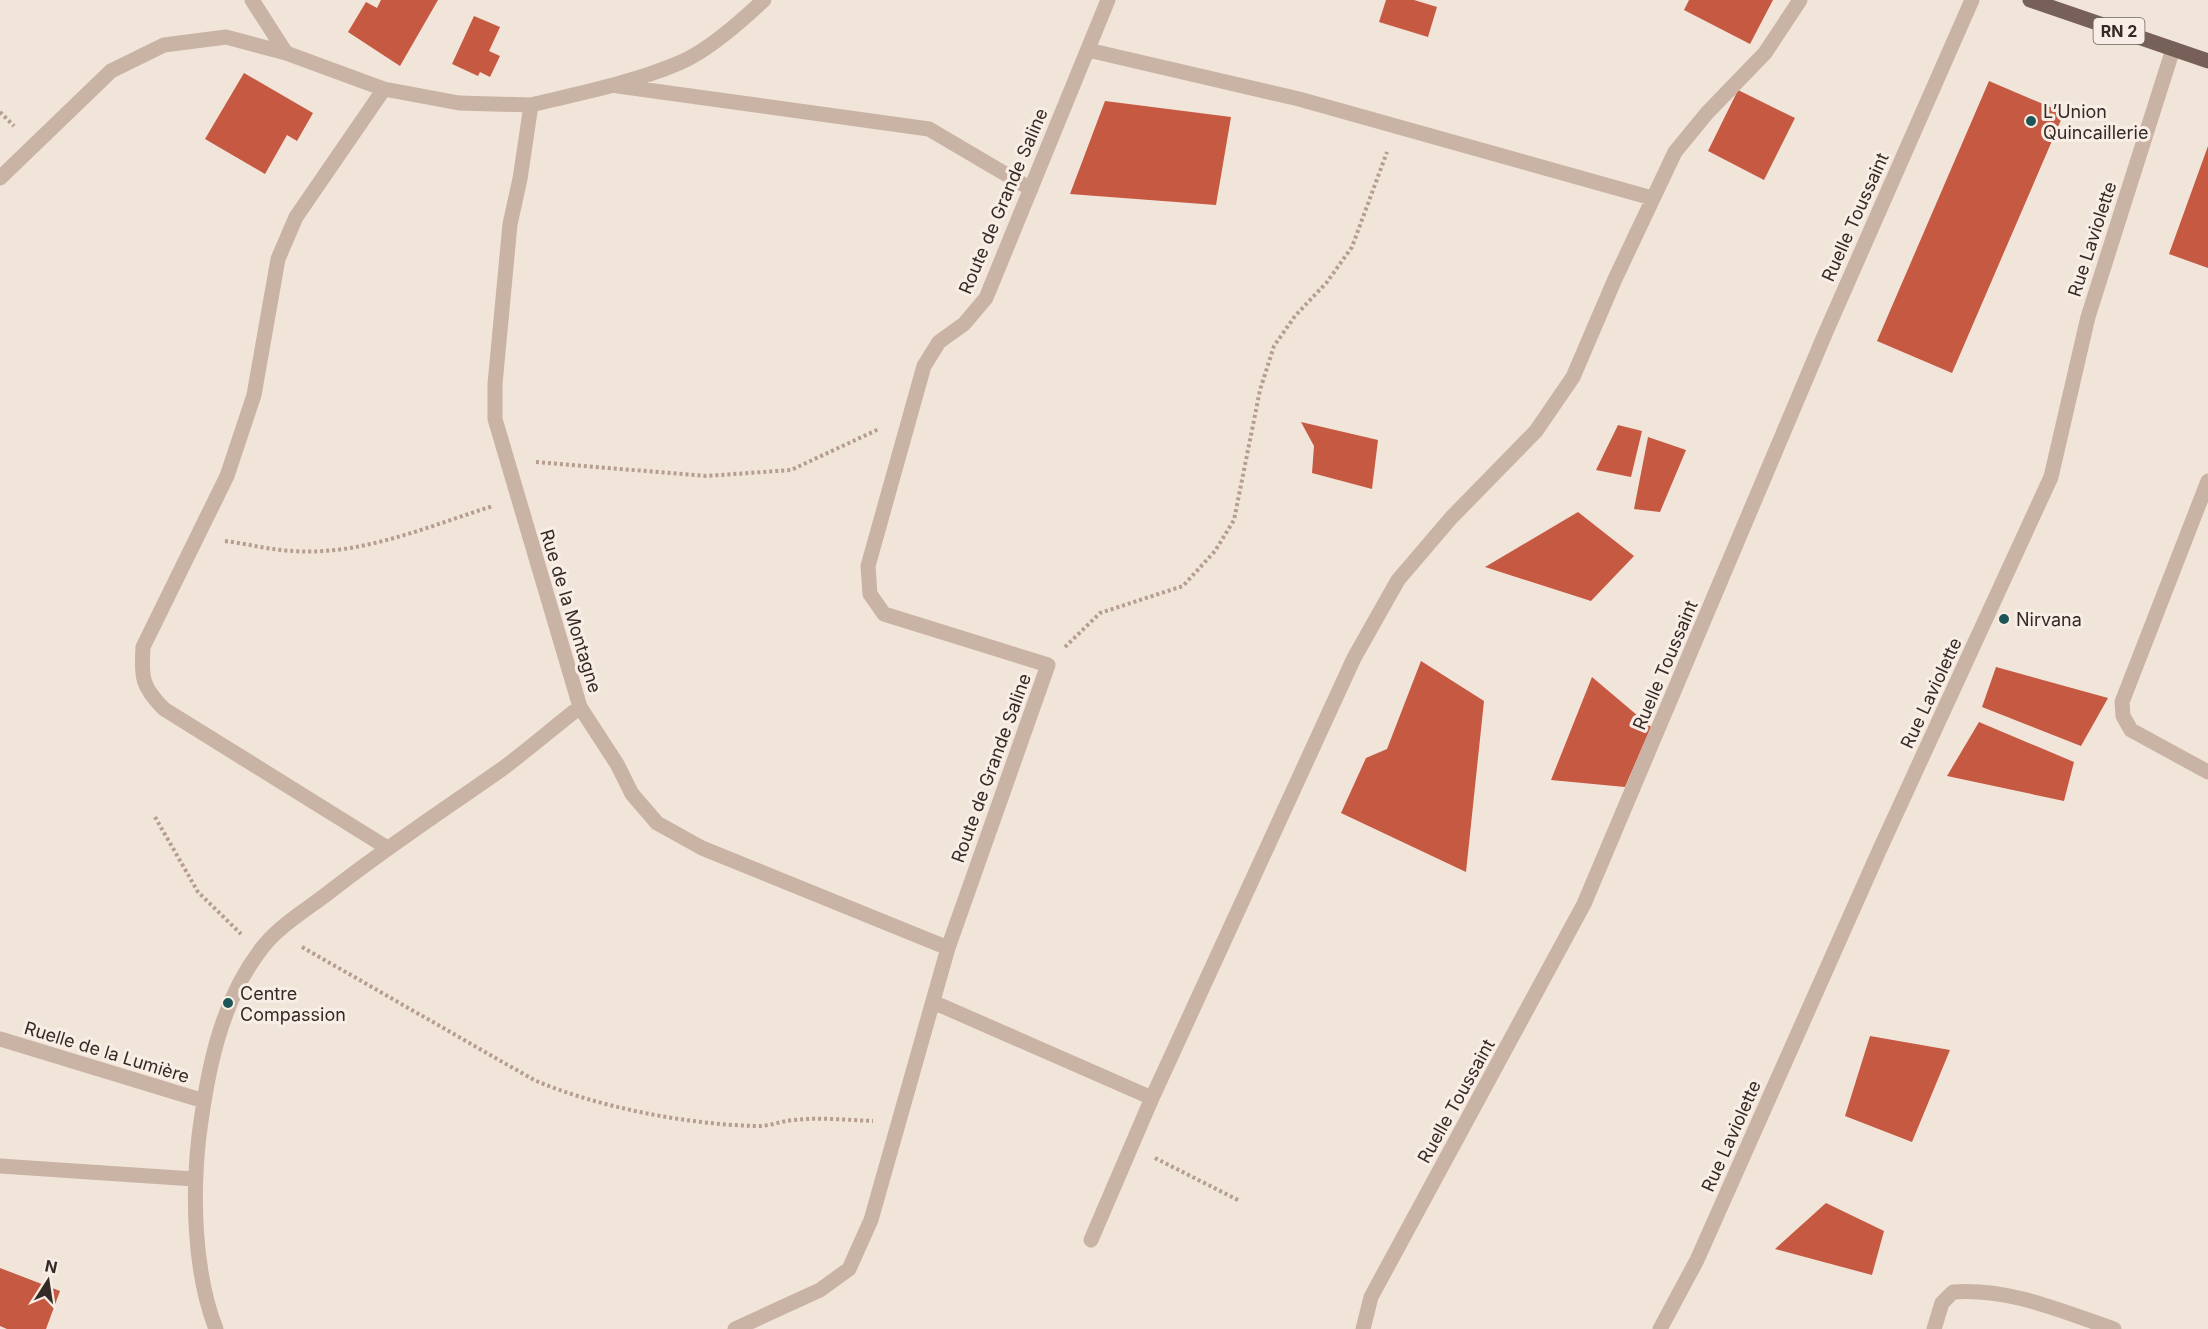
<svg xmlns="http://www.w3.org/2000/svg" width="2208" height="1329" viewBox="0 0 2208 1329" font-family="Inter,sans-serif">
<rect width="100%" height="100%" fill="#f1e4d9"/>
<path fill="#c65942" d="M381,0H438L400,66L348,32L366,2L377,8Z
M1386,0H1414L1437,7L1428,37L1379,22Z
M1689,0H1773L1750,44L1684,10Z
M474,16L500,27L489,51L500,56L490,77L480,72L478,76L452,64Z
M244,73L313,113L297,141L287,135L265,174L205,139Z
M1989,81L2064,113L1952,373L1877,341Z
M1738,90L1795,118L1764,180L1708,151Z
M1105,101L1231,117L1216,205L1070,194Z
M2208,146V268L2169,254Z
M1301,422L1378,440L1372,489L1312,473L1314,446Z
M1618,425L1642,431L1631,477L1596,470Z
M1648,437L1686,450L1660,512L1634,509Z
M1578,512L1634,556L1591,601L1485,567Z
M1421,661L1484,701L1466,872L1341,813L1366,758L1387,749Z
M1996,667L2108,698L2081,746L1982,707Z
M1592,677L1651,727L1625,787L1551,780Z
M1979,722L2074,762L2064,801L1947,776Z
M1870,1036L1950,1050L1912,1142L1845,1116Z
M1826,1203L1884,1231L1872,1275L1775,1249Z
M0,1268L60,1291L46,1329H7L0,1326Z"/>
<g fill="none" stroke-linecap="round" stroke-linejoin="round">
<path stroke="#b59d8f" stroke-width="4" stroke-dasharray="3 3" stroke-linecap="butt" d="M0,112L14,126
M536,462L706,476L791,470L879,429
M225,541C248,544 271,550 293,551C361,556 429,526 493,506
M1065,647L1100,613L1183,586L1215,551L1234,520L1260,390L1274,346L1295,316L1327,282L1352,247L1387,152
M155,817L198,892L241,934
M302,947L534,1080C597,1107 685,1124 754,1126C769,1127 780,1121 794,1120C820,1117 847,1120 873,1121
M1155,1158L1240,1201"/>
<path stroke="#c9b3a5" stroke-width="15" d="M252,0L286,53
M1088,50L1299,99L1652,198
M618,86L929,129L1031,189
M384,89L296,217L278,259L254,395L227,476L143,647C141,678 142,687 164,709L386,847
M0,178L111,71L164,45L226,37L286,53L384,89L459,103L531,105
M2208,481L2122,702L2123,716L2131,730L2208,772
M580,707L617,764L632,794L657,823L702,848L948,948L1048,665L884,614L870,594L868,566L924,366L939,342L964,324L986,298L1108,0
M933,1002L1152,1098
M0,1039L204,1101
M0,1166L194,1179
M1091,1240L1152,1098L1354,658L1398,580L1451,518L1536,431L1573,377L1615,279L1675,152L1707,113L1765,53L1800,0
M216,1329C194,1273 192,1196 199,1136C207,1073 220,1004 259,952C276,927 308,909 332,890C387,847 445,809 502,769C529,749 554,727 580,707L495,419V384L510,224L520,179L531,105C581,93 632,83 679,63C708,51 741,21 764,0
M735,1329L820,1290L849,1269L871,1220L948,948
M1363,1329L1371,1297L1584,904L1825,334L1972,0
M1660,1329L1697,1260L1879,851L2051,477L2088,317L2173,49
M1934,1329L1942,1303L1953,1292C2010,1288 2061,1311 2114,1329"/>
<path stroke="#776057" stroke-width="15" d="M2030,0L2208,61"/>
</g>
<g fill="#1c5656" stroke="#f9eee5" stroke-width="2">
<circle cx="2031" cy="121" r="6"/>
<circle cx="2004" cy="619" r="6"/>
<circle cx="228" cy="1003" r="6"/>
</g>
<g text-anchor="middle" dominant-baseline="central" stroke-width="6" stroke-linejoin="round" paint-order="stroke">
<rect fill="#f9eee5" stroke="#70655f" stroke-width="1.5" x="2093.5" y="18" width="51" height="26" rx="4.5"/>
<g font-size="16" font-weight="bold" fill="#352a26">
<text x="2119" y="31">RN 2</text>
</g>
<g font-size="18" fill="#352a26" stroke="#f9eee5" text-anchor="start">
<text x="2043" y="111">L’Union<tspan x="2043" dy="21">Quincaillerie</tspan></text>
<text x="2016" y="619">Nirvana</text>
<text x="240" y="993">Centre<tspan x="240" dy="21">Compassion</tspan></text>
</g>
<g font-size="18" fill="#352a26" stroke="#f9eee5">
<text transform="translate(1003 201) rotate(-67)">Route de Grande Saline</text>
<text transform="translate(1855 217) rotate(-66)">Ruelle Toussaint</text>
<text transform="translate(2092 239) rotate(-72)">Rue Laviolette</text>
<text transform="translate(571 611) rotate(73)">Rue de la Montagne</text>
<text transform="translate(1665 665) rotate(-67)">Ruelle Toussaint</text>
<text transform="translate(1931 693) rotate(-65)">Rue Laviolette</text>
<text transform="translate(991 768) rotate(-70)">Route de Grande Saline</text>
<text transform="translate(107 1052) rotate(17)">Ruelle de la Lumière</text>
<text transform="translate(1456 1101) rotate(-61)">Ruelle Toussaint</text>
<text transform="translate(1731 1136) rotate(-66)">Rue Laviolette</text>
</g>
</g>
<g transform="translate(48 1281) rotate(12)" stroke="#f9eee5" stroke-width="4.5" paint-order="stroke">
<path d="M0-4.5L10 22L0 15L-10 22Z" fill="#352a26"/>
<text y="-9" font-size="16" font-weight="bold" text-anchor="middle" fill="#352a26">N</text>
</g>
</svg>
